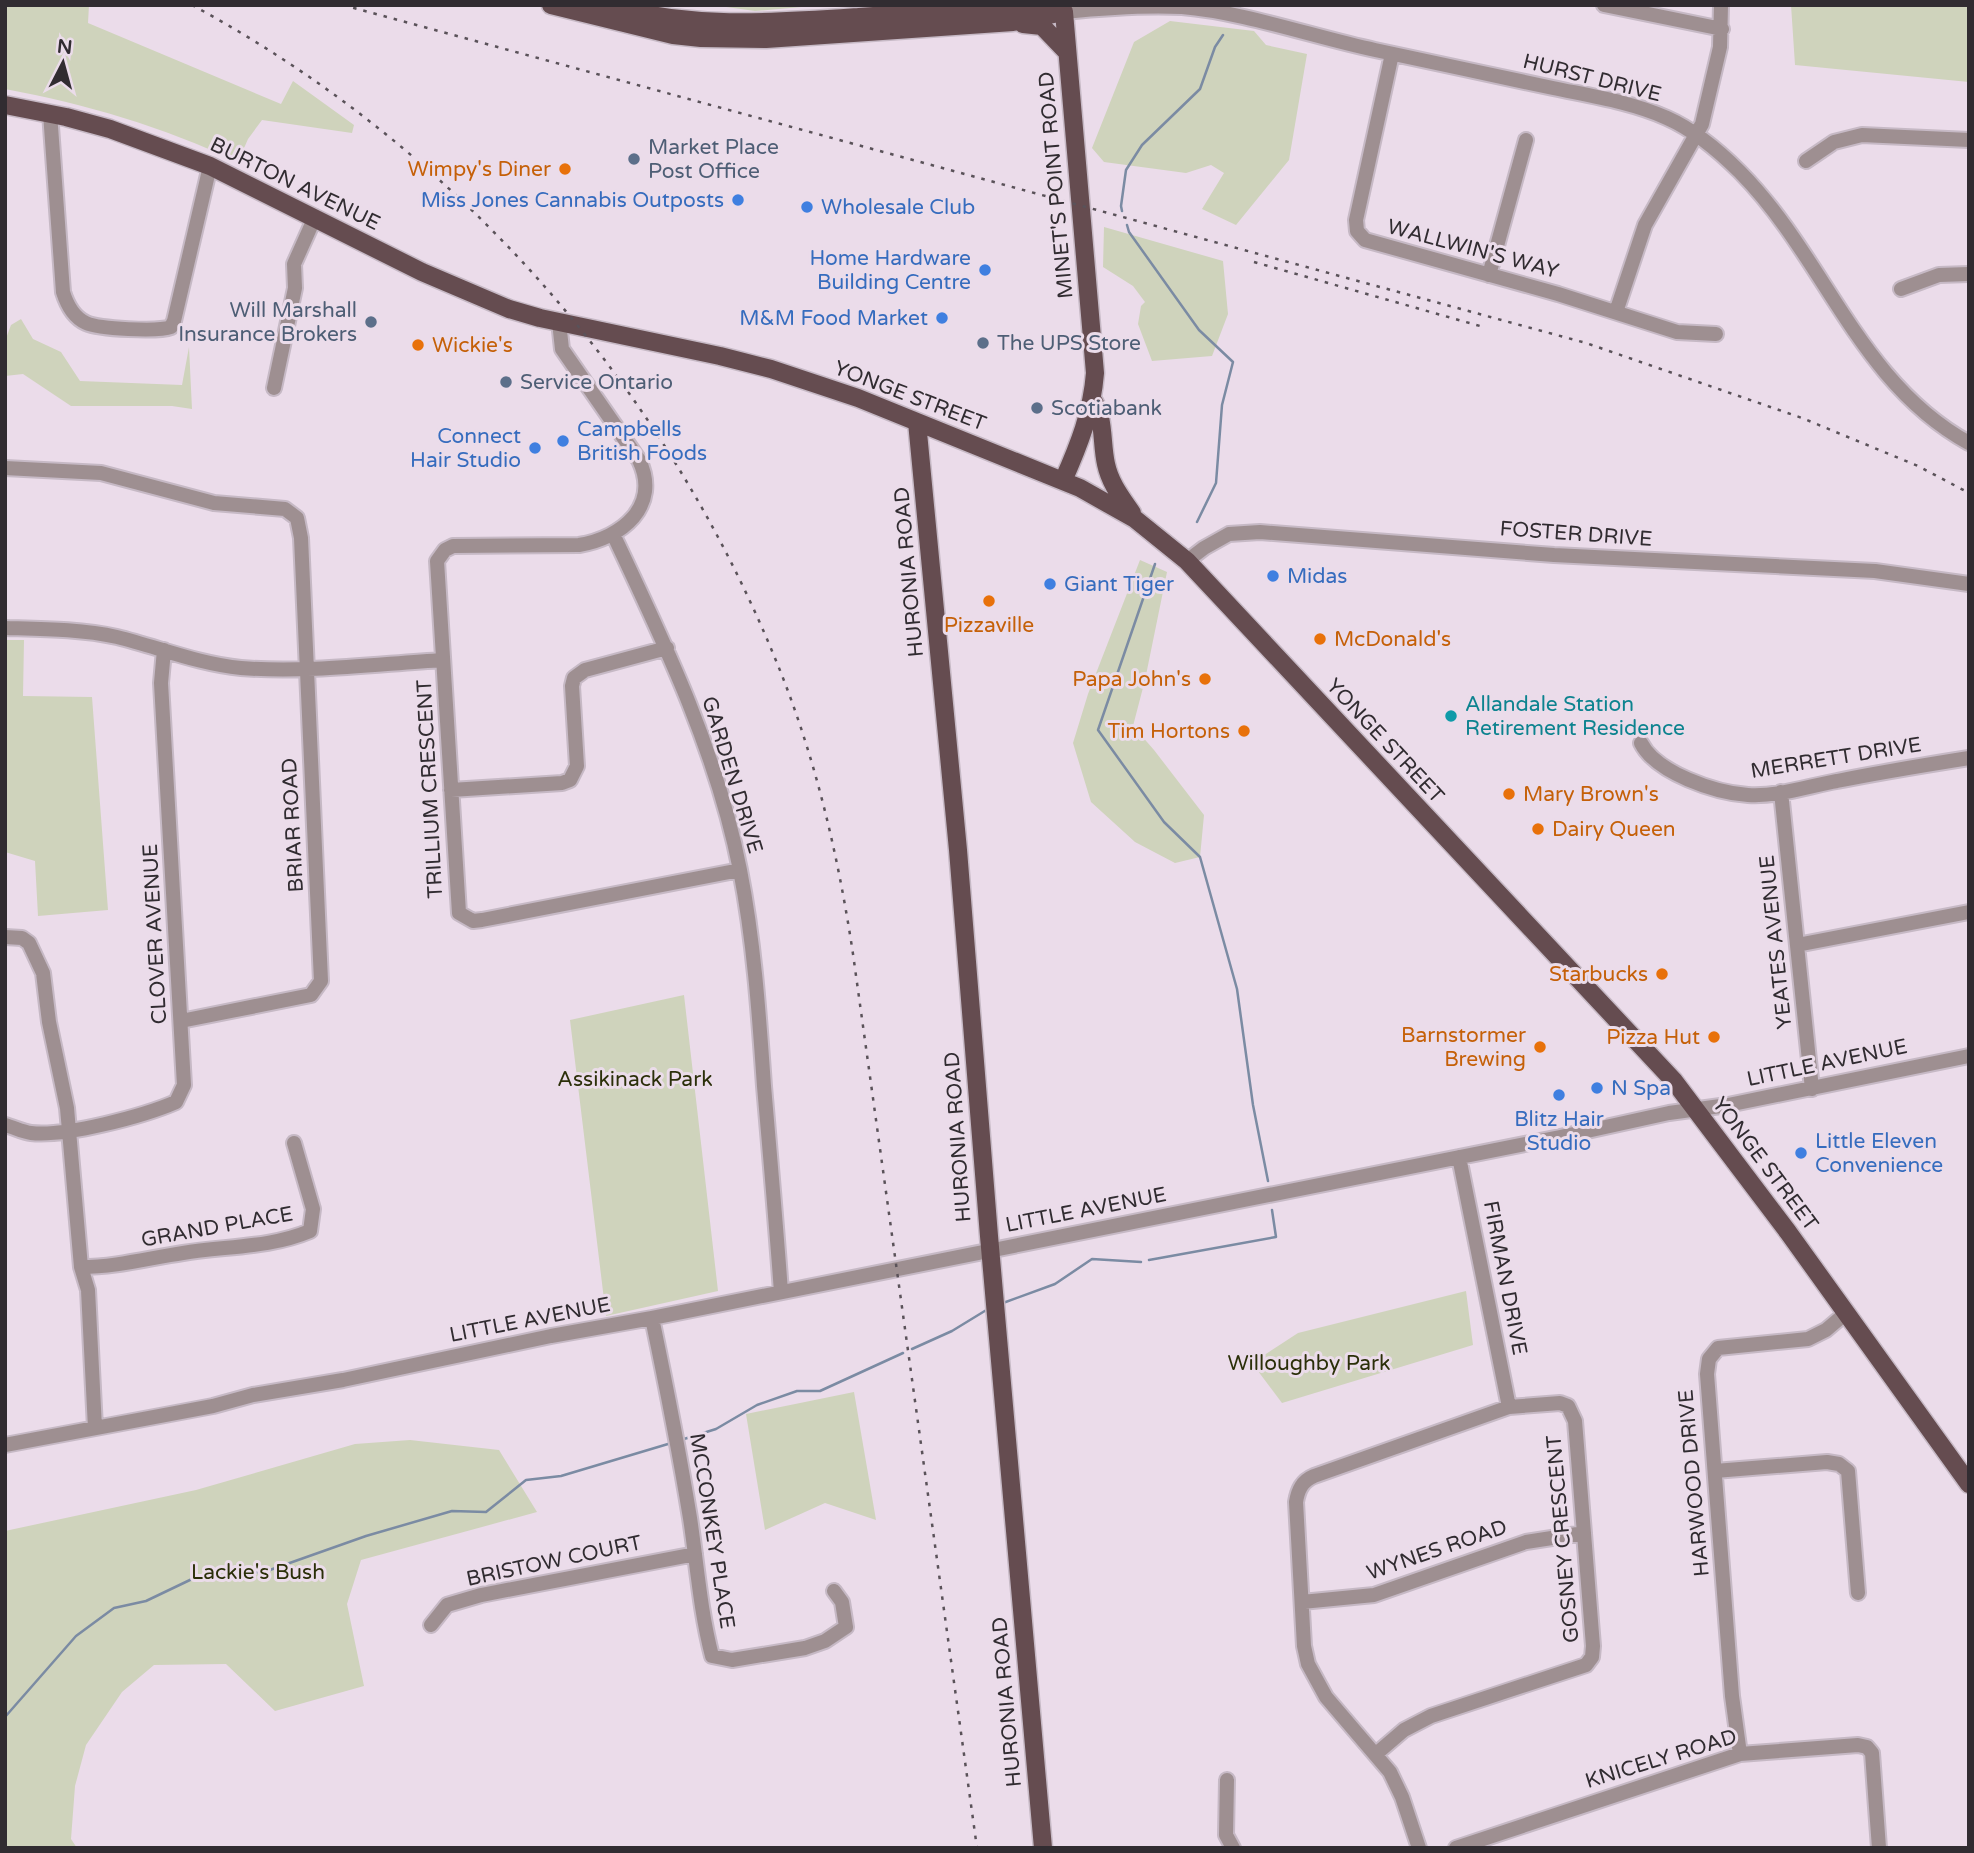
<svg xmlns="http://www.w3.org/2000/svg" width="1974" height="1853" viewBox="0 0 1974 1853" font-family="'Varela Round',sans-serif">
<rect width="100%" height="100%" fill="#ebdcea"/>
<path fill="#cfd3bc" d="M5,5H89L88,23L281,104L293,81L354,125L352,133L262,120L248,139L238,162C163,127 86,104 5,89Z
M712,5H824L755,11Z
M1791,5H1969V82L1795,65Z
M1170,21L1254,31L1266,45L1307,54L1289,160L1236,225L1202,209L1224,173L1211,165L1186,173L1104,162L1092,148L1134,42Z
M1104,227L1223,261L1228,314L1212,356L1152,361L1138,324L1141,306L1145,302L1133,286L1103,267Z
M21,319L33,339L61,352L80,381L182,385L189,347L192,409L172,406H71L23,374L5,376V341L11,325Z
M1140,560L1167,572L1145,680L1133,726L1154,750L1204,815L1200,857L1175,863L1135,842L1091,802L1073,743L1088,694Z
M5,640H24L23,696L92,697L108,910L38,916L35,861L5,852Z
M684,995L718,1291L606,1316L570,1020Z
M1466,1291L1473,1345L1282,1403L1252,1363L1298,1333Z
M854,1392L876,1520L825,1503L765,1530L746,1414Z
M410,1440L499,1450L537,1512L361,1560L347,1604L364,1686L275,1711L226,1664L154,1665L122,1692L86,1745L75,1786L71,1839L77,1848H5V1531L196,1490L355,1444Z"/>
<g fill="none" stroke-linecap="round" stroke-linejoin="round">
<path stroke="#7b8ba3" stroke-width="2.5" d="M1239,8L1240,5
M1122,211L1121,206L1126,170L1142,145L1200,89L1215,47L1223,35
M1127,225L1129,232L1199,330L1233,362L1222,405L1216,483L1197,522
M1155,564L1098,730L1164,822L1200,857L1237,989L1253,1105L1268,1181
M1149,1260L1276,1237L1272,1210
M1003,1303L1055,1284L1092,1259L1141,1262
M912,1349L952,1331L988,1309
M684,1439L716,1429L757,1405L797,1391H820L903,1353
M5,1717L76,1636L114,1608L146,1601L192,1579L267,1571L366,1536L452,1511L486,1512L526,1480L561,1476L668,1444"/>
<defs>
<path id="minor" d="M1063,5L1064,12C1103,8 1142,5 1182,7C1243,12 1314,37 1375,50C1434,63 1494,75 1553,88C1591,96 1631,102 1667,118C1694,130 1719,151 1740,172C1826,259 1858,382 1969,443
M1604,5L1722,29
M1392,54L1356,220L1357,231L1365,240L1558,294L1677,332L1716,334
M50,113L63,292C67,305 73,317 86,323C99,329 158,332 171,327L174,321L210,166
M1806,161L1834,142L1862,135L1969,140
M1489,275L1526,140
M1901,289L1939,275L1969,274
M1616,312L1645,225L1702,124L1720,47L1721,5
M559,322L562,349L639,460C661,506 622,538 579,545L453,546L445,550L437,561L459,913L473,921L482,920L740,870
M274,388L295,288L294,264L315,217
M5,468L101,473L214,503L285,509L297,518L301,538L321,981L311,995L181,1021
M613,534C664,642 717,752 740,870C754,941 759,1014 764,1086C770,1155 776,1223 781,1292
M1187,561L1204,548L1229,534L1260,532L1554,555L1875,571L1969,584
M5,628C42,629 81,629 117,637C158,647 198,664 241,668C308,673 376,664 443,660
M1641,743C1656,773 1716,793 1748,795C1777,797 1809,786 1837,781C1881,772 1925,765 1969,758
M451,790L562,783L570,780L577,766L572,686L574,678L585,670L667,648
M1781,792L1812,1089
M5,937L22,938L29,943L43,973L49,1022L67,1108L81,1267L88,1290L95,1428
M1797,945L1969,912
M5,1125C13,1127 23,1132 31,1133C65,1137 144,1116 176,1102L184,1085L161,683L164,650
M1459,1157L1509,1407
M81,1267C116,1267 149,1258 183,1253C225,1246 270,1248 310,1231L313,1209L294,1143
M652,1318C666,1385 679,1451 690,1518C697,1564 700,1610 712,1656L732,1660L805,1648L825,1641L846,1627L842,1602L834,1591
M5,1445L213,1406L253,1395L343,1380L551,1336L652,1318L1560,1137L1669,1113L1728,1105L1969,1056
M1715,1471L1827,1462L1839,1464L1848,1471L1858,1593
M1302,1602L1374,1595L1526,1542L1584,1533
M431,1625L447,1605L481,1595L695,1554
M1376,1754L1404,1730L1431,1716L1586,1665L1592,1657L1593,1646L1575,1421L1568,1406L1560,1403L1509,1407L1314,1476C1302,1481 1298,1490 1296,1502L1304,1646L1308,1664L1326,1697L1390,1772L1402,1797L1419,1848
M1740,1754L1732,1696L1707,1374L1709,1359L1718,1348L1808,1339L1826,1330L1846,1313
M1227,1780L1226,1835L1233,1848
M1456,1848L1740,1754L1858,1745L1867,1747L1872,1753L1879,1848"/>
<path id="major" d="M551,5L673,35L701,38L766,39L1013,22L1064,12
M605,5C691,29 771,23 859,17C917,13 976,9 1034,5L1050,9
M1023,24L1042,26L1066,51
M5,105L66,117L110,129L210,166L422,272L509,309L540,318L720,356L771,369L858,398L1080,488L1135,519L1187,561L1674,1081L1788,1232L1969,1484
M1092,399C1105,417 1101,442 1106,464C1110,483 1121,497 1132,513
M917,422L958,850L989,1236L1043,1848
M1063,481C1079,445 1092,412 1095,373L1064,12"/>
</defs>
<use href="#minor" stroke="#c6b9c5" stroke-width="18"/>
<use href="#major" stroke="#c6b9c5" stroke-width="21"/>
<use href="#minor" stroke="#9e8f91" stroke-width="14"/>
<use href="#major" stroke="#654c50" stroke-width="18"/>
<path stroke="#5a5259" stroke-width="2.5" stroke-dasharray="3.5 7" stroke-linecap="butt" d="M192,5C458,149 663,383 777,663C815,756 838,854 853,954L977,1848
M343,5L1586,343L1802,418L1918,466L1969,493
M1254,262L1480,326"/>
</g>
<g fill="#5c6f8a" stroke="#ebdcea" stroke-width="2.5">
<circle cx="634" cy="159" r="7"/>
<circle cx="371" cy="322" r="7"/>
<circle cx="983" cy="343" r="7"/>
<circle cx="506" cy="382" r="7"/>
<circle cx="1037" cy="408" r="7"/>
</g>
<g fill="#e8710a" stroke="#ebdcea" stroke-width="2.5">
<circle cx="565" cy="169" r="7"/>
<circle cx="418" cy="345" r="7"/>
<circle cx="989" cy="601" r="7"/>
<circle cx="1320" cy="639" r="7"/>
<circle cx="1205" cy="679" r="7"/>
<circle cx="1244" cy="731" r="7"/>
<circle cx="1509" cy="794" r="7"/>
<circle cx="1538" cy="829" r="7"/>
<circle cx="1662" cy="974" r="7"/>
<circle cx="1714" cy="1037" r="7"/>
<circle cx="1540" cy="1047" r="7"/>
</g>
<g fill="#3f7fe0" stroke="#ebdcea" stroke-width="2.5">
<circle cx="738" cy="200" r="7"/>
<circle cx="807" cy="207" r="7"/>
<circle cx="985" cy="270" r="7"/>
<circle cx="942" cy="318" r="7"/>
<circle cx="563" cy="441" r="7"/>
<circle cx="535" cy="448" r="7"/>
<circle cx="1273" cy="576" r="7"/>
<circle cx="1050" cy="584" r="7"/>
<circle cx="1597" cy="1088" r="7"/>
<circle cx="1559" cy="1095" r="7"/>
<circle cx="1801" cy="1153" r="7"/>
</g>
<circle fill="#0f9aa8" stroke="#ebdcea" stroke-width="2.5" cx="1451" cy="716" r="7"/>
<g text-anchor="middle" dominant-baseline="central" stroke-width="6" stroke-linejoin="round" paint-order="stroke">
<g font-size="21" fill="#312c31" stroke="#ebdcea">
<text transform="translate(1592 78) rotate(14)">HURST DRIVE</text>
<text transform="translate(295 184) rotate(26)">BURTON AVENUE</text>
<text transform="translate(1056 185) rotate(-95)">MINET'S POINT ROAD</text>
<text transform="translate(1473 249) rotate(15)">WALLWIN'S WAY</text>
<text transform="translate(910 396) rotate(21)">YONGE STREET</text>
<text transform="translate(1576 534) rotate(4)">FOSTER DRIVE</text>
<text transform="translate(909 572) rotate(-95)">HURONIA ROAD</text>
<text transform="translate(1385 741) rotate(47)">YONGE STREET</text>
<text transform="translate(1836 758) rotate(-9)">MERRETT DRIVE</text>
<text transform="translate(732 775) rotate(73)">GARDEN DRIVE</text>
<text transform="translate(430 789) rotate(-93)">TRILLIUM CRESCENT</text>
<text transform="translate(293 825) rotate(-93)">BRIAR ROAD</text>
<text transform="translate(155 934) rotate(-93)">CLOVER AVENUE</text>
<text transform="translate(1776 942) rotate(-96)">YEATES AVENUE</text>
<text transform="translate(1827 1063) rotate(-12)">LITTLE AVENUE</text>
<text transform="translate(958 1137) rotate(-94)">HURONIA ROAD</text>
<text transform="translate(1765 1164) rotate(53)">YONGE STREET</text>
<text transform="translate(1086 1210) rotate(-11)">LITTLE AVENUE</text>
<text transform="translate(217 1227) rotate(-10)">GRAND PLACE</text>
<text transform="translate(1505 1278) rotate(79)">FIRMAN DRIVE</text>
<text transform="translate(530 1320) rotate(-11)">LITTLE AVENUE</text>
<text transform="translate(1694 1483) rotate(-95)">HARWOOD DRIVE</text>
<text transform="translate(712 1531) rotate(81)">MCCONKEY PLACE</text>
<text transform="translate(1563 1539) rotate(-95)">GOSNEY CRESCENT</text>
<text transform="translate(1437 1550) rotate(-19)">WYNES ROAD</text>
<text transform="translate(554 1561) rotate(-12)">BRISTOW COURT</text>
<text transform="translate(1007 1702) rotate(-95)">HURONIA ROAD</text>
<text transform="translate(1661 1759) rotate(-17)">KNICELY ROAD</text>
</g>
<g font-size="21" fill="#4e5e75" stroke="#ebdcea" text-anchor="start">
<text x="648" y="147">Market Place<tspan x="648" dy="24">Post Office</tspan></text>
<text x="357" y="310" text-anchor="end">Will Marshall<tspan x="357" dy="24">Insurance Brokers</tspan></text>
<text x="997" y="343">The UPS Store</text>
<text x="520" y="382">Service Ontario</text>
<text x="1051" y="408">Scotiabank</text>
</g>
<g font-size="21" fill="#c56008" stroke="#ebdcea" text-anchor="end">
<text x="551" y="169">Wimpy's Diner</text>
<text x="432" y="345" text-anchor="start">Wickie's</text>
<text x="989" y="625" text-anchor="middle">Pizzaville</text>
<text x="1334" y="639" text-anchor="start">McDonald's</text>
<text x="1191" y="679">Papa John's</text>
<text x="1230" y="731">Tim Hortons</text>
<text x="1523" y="794" text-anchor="start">Mary Brown's</text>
<text x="1552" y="829" text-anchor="start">Dairy Queen</text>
<text x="1648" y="974">Starbucks</text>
<text x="1526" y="1035">Barnstormer<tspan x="1526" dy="24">Brewing</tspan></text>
<text x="1700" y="1037">Pizza Hut</text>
</g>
<g font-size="21" fill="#366cbe" stroke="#ebdcea" text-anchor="start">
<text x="724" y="200" text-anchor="end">Miss Jones Cannabis Outposts</text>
<text x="821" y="207">Wholesale Club</text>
<text x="971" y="258" text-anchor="end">Home Hardware<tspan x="971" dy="24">Building Centre</tspan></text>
<text x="928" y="318" text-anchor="end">M&amp;M Food Market</text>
<text x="577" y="429">Campbells<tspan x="577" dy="24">British Foods</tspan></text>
<text x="521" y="436" text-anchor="end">Connect<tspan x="521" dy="24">Hair Studio</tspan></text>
<text x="1287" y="576">Midas</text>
<text x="1064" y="584">Giant Tiger</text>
<text x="1611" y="1088">N Spa</text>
<text x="1559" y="1119" text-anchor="middle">Blitz Hair<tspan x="1559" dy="24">Studio</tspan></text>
<text x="1815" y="1141">Little Eleven<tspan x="1815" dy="24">Convenience</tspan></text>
</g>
<g font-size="21" fill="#0d838f" stroke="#ebdcea" text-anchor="start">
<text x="1465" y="704">Allandale Station<tspan x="1465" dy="24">Retirement Residence</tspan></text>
</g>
<g font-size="21" fill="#2b2f09" stroke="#ebdcea">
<text x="635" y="1079">Assikinack Park</text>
<text x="1309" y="1363">Willoughby Park</text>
<text x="258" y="1572">Lackie's Bush</text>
</g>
</g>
<rect width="1974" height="1853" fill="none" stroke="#312c31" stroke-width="14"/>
<g transform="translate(63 63) rotate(6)" stroke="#ebdcea" stroke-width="5" paint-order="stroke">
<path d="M0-5L12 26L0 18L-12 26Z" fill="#312c31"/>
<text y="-10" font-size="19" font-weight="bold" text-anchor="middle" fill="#312c31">N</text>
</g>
</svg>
